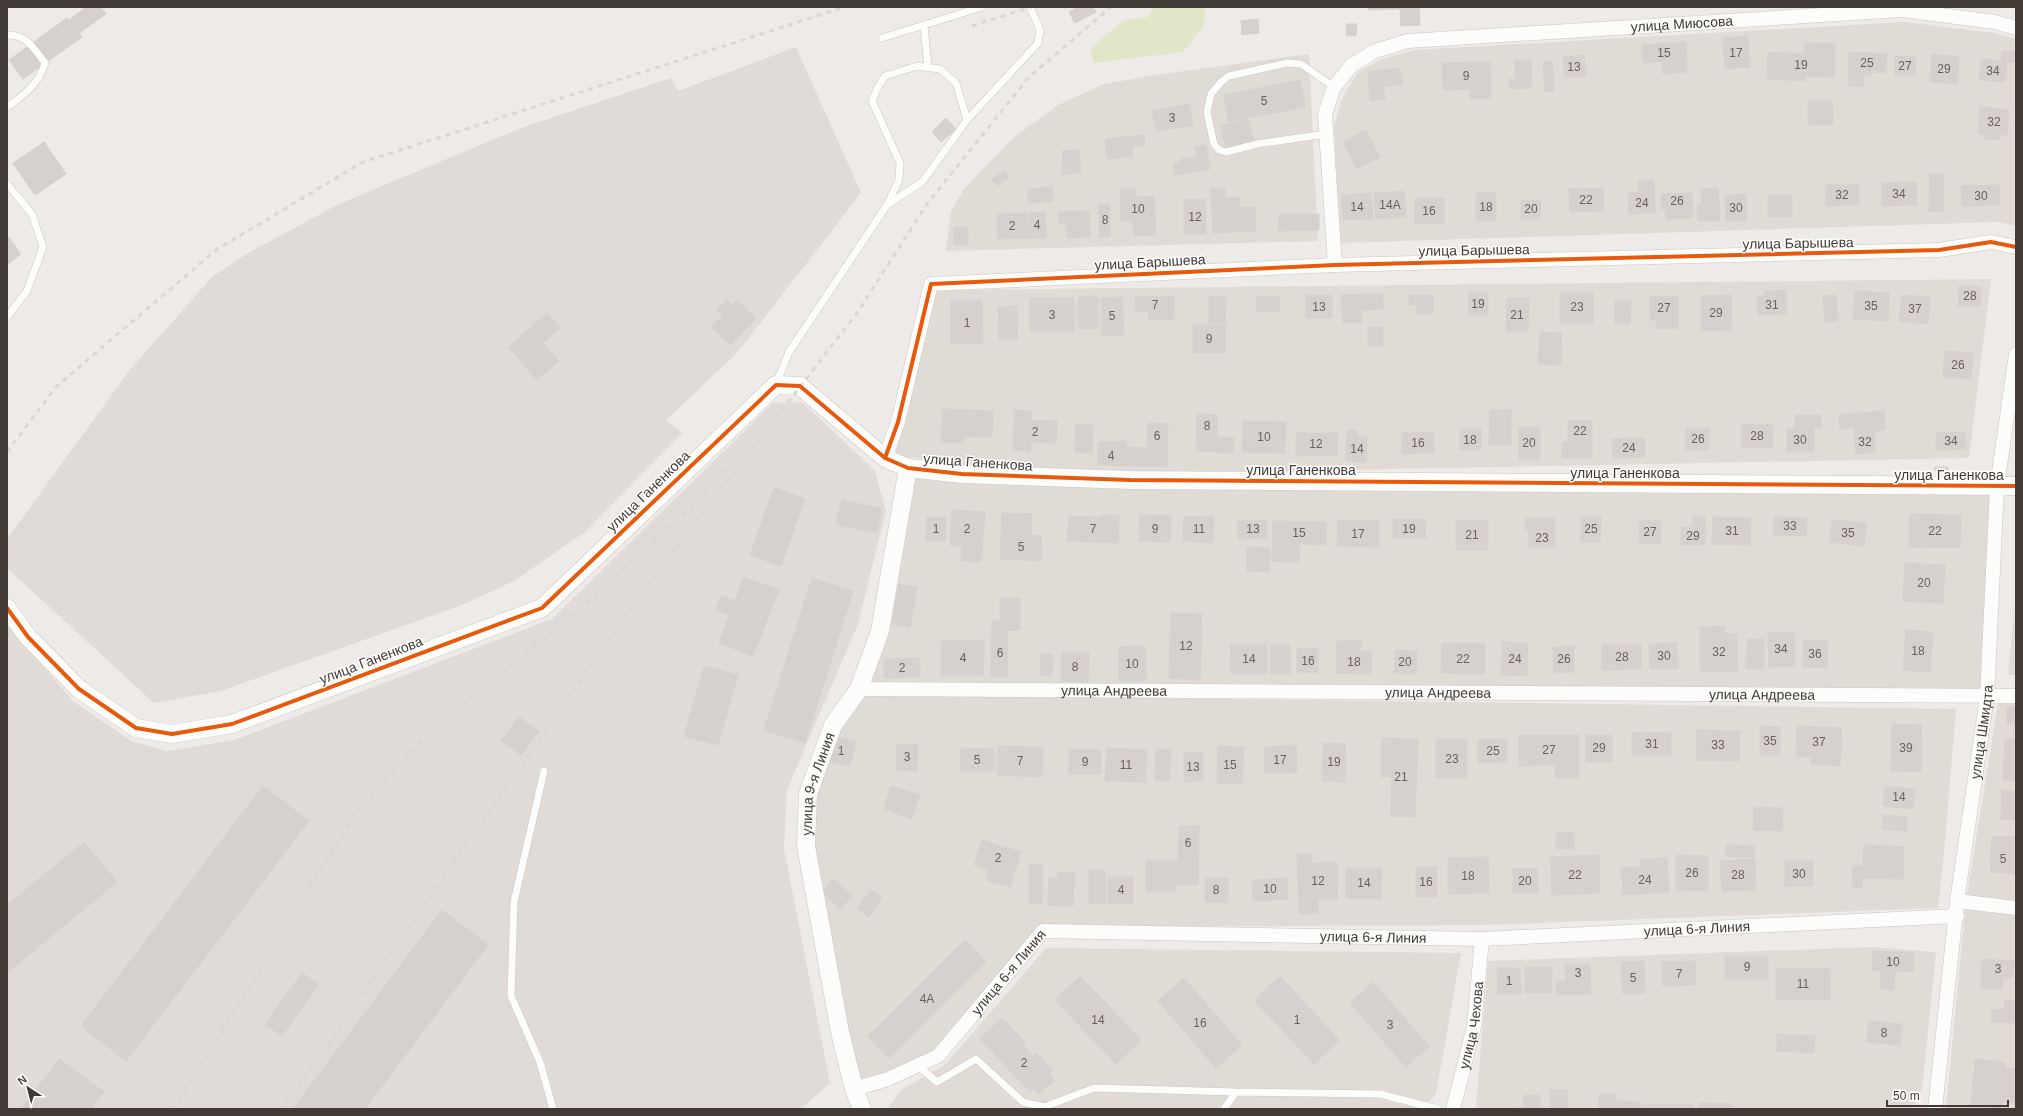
<svg xmlns="http://www.w3.org/2000/svg" width="2023" height="1116" viewBox="0 0 2023 1116" font-family="Helvetica,sans-serif">
<rect width="100%" height="100%" fill="#eeeae7"/>
<path fill="#e1dbd5" d="M1904,22L1994,33L2016,39V226L1998,222L1340,243L1334,126L1343,97L1358,72L1382,59L1414,50Z
M1309,54L1318,241L946,251L951,211L965,188L1013,138L1058,105L1104,84L1155,75Z
M1991,279L1969,458L1127,474L990,469L895,455L936,290Z
M912,478L1993,492L1982,691L922,689L870,681Z
M2016,594V675H2008Z
M861,694L1956,709L1944,854L1938,908L1485,925L1040,927L936,1053L893,1073L858,1082L810,844L814,793L838,727Z
M1998,704H2016V1109H1946L1966,901Z
M1872,947L1936,952L1922,1090L1911,1109L1476,1108L1488,961Z
M1046,948L1461,953L1436,1094L1422,1109H887L901,1090L945,1065Z"/>
<path fill="#e1dbd8" d="M796,47L861,193L737,353L666,420L682,433L585,532L514,581L462,605L221,691L154,703L7,568V539L129,371L212,277L245,255L339,204L521,128L671,78L678,91Z
M802,402L875,471L886,511L858,624L787,790L784,849L830,1083L800,1109H7V625L74,702L133,742L168,751L234,740L552,619L773,403Z"/>
<path fill="#e1e6c8" d="M1155,7H1205L1204,26L1183,52L1094,63L1090,49L1124,20L1148,17Z"/>
<path fill="#d6d1ce" stroke="#d6d1cd" d="M86,7H101L106,14L79,33L82,37L23,79L9,60L67,18L69,20Z
M1079,7H1093L1096,12L1075,23L1069,12Z
M1368,7H1419L1420,25L1401,26L1400,9L1368,10Z
M1258,19L1259,33L1242,35L1241,21Z
M1347,24H1357L1356,36L1346,35Z
M1748,36L1750,67L1725,69L1723,38Z
M1686,42L1687,72L1663,74L1662,61L1643,63L1642,45Z
M1804,43L1835,44L1834,77L1805,76V81L1767,79L1768,52L1804,54Z
M2002,51L2016,52V63L2001,61Z
M1849,52L1887,54L1885,73L1871,72V76H1864L1863,86H1848Z
M1932,54L1959,57L1957,84L1930,82Z
M1584,55L1586,76L1565,78L1563,57Z
M1895,56L1916,57L1915,75H1895Z
M1981,59L2007,62L2005,82L1979,80Z
M1515,60H1531L1532,88L1510,89L1509,79H1515Z
M1552,61L1554,91L1545,92L1543,62Z
M1490,62L1491,98L1470,99V89L1443,90L1442,63Z
M1400,68L1402,85L1383,86L1385,99L1370,101L1368,72Z
M1300,80L1305,107L1229,122L1224,95Z
M1808,100H1832L1833,124L1808,125Z
M1189,104L1193,125L1156,131L1152,111Z
M1980,107L2009,110L2007,135H2000V140L1985,139L1986,134H1978Z
M946,118L956,129L941,142L932,132Z
M1248,120L1254,141L1226,148L1221,126Z
M1366,130L1380,157L1357,169L1343,142Z
M1144,135L1145,145L1132,146L1133,156L1107,159L1105,139Z
M44,142L66,174L35,195L13,163Z
M1206,145L1210,169L1175,175L1173,164L1182,163L1181,159L1197,157L1195,147Z
M1079,150L1081,173L1063,174L1062,151Z
M1004,170L1009,177L997,186L992,179Z
M1930,174H1944L1943,212L1929,211Z
M1638,181H1654L1655,213L1629,214L1628,193L1639,192Z
M1916,182L1917,205L1882,206V183Z
M1859,184V205L1826,206V185Z
M1999,185L2000,205L1962,206L1961,186Z
M1052,187L1053,201L1028,203V189Z
M1211,188H1225V198L1240,197V207H1255L1256,231L1213,233Z
M1603,188L1604,211L1570,212L1569,189Z
M1718,188L1720,220L1698,221L1697,205H1702L1701,189Z
M1120,189H1135V197L1154,196L1156,235L1134,236L1133,220L1121,221Z
M1404,191L1406,217L1376,219L1374,193Z
M1371,193L1373,219L1343,220L1341,195Z
M1476,193H1496V221H1476Z
M1692,193L1693,218L1666,219V209H1661V194Z
M1746,194V221H1726L1725,195Z
M1768,195H1792V217H1768Z
M1415,198H1444V224H1415Z
M1205,199L1206,234H1184V200Z
M1521,200H1541L1540,219H1521Z
M1099,204H1110V237H1099Z
M1089,211L1090,237L1067,238L1066,223L1059,224L1058,212Z
M1045,212L1046,238H1029V213Z
M1027,213L1028,238L998,239L997,214Z
M1279,214H1319V230L1279,231Z
M954,227H968V245H954Z
M7,235L21,254L7,265Z
M1959,286L1981,287L1980,306H1958Z
M1786,290V314L1758,315L1757,296H1764V291Z
M1855,291L1889,293L1888,321L1853,319Z
M1469,292H1488V315H1468Z
M1560,292H1593V323H1560Z
M1383,294V309L1361,310L1362,322L1343,323L1341,295Z
M1306,295H1332V318H1306Z
M1409,295H1433V314H1417V305H1409Z
M1731,295L1732,330L1701,331V296Z
M1836,295L1838,321L1825,322L1823,296Z
M1902,295L1930,297L1928,324L1899,321Z
M1174,296V319L1149,320L1148,312H1136L1135,297Z
M1650,296H1678V329L1656,328V319L1650,320Z
M1078,297H1098V329H1078Z
M1122,297L1124,335L1102,336L1101,298Z
M1209,297H1225L1226,323H1209Z
M1256,297H1280V311H1256Z
M1030,298H1074L1075,331H1030Z
M1507,298H1529L1528,332H1506Z
M727,299L733,305L737,300L756,318L731,345L711,327L723,315L717,310Z
M951,301H982L983,344H951Z
M1615,301H1631L1630,324H1615Z
M1017,306L1018,339H999L998,307Z
M547,313L560,328L543,343L559,361L537,380L508,347Z
M1193,325H1225V353H1193Z
M1368,327H1383V346H1368Z
M1540,332L1562,333L1561,365L1538,364Z
M1945,351L1973,353L1971,379L1943,377Z
M943,409L993,411L992,437L963,436V443L941,442Z
M1015,410L1032,411V420L1057,421L1056,443L1031,442L1030,451L1013,450Z
M1490,410H1511V445H1489Z
M1884,411L1885,430L1874,431L1875,452L1856,454L1854,428L1840,429L1839,415Z
M1197,414L1217,415V437L1234,438L1233,453L1196,451Z
M1795,415H1821V428H1814V452H1787V429H1795Z
M1592,420V458H1562V442H1568V421Z
M1243,421L1286,422L1285,453L1242,452Z
M1148,423L1168,424L1167,466H1124L1125,447L1147,448Z
M1076,424L1093,425L1092,453L1075,452Z
M1742,424H1773L1772,448H1742Z
M1519,427H1540V460H1519Z
M1686,428H1709V450H1686Z
M1460,429H1481V450H1460Z
M1347,430L1357,431V437H1367L1366,462L1346,461Z
M1433,432L1434,453L1402,454V433Z
M1965,432L1966,449L1936,450V433Z
M1296,433H1337V456H1296Z
M1645,438V457L1613,458L1612,439Z
M1126,441L1124,466L1098,465V442Z
M1935,467H1948V471L1935,470Z
M774,487L805,499L781,566L750,555Z
M842,500L882,509L877,533L836,524Z
M952,510L985,512L981,562L961,561L962,546L950,545Z
M1002,513L1032,514L1031,535L1042,536L1041,561L1000,559Z
M1910,514L1961,515L1960,548L1909,547Z
M1100,515L1119,516L1118,543L1067,541L1069,516L1100,517Z
M1140,515L1171,516L1170,542L1139,541Z
M1184,516L1214,517L1213,543L1183,541Z
M1693,516H1705V545H1681V527H1693Z
M927,517L946,518V541H926Z
M1581,517H1601L1600,542H1581Z
M1713,517L1751,518L1750,545L1712,544Z
M1774,517L1807,518L1806,536L1774,535Z
M1525,518H1555V547H1529V530H1525Z
M1393,519H1425L1426,538H1393Z
M1267,520V538L1238,539V521Z
M1338,520L1379,521V547L1337,546Z
M1456,520H1488V550H1456Z
M1640,520L1661,521L1660,544L1639,543Z
M1832,520L1866,523L1864,546L1830,542Z
M1273,521L1326,522V545L1300,544L1299,562L1272,561Z
M1247,547L1270,548L1269,572L1247,571Z
M1905,563L1945,565L1943,603L1903,601Z
M744,577L779,590L753,656L719,643L729,615L716,610L721,596L735,601Z
M812,578L853,591L805,743L764,730Z
M899,584L917,588L910,627L892,624Z
M1000,598H1020V630H1008L1007,677H991L992,621H1000Z
M1171,613L1202,614L1200,680L1169,678Z
M1725,626V634H1737V671H1700V627Z
M1906,630L1933,632L1930,672L1903,670Z
M1768,632H1794L1795,666L1769,667Z
M1747,639H1764V669H1746Z
M942,640H984L983,676H941Z
M1804,640L1828,641L1827,668L1803,667Z
M1337,641H1361V651H1372L1371,674L1336,673Z
M1503,642L1528,643L1527,676L1501,675Z
M1442,643L1485,644V674L1441,673Z
M1677,643L1678,669H1650L1649,644Z
M1230,644H1267V674H1231Z
M1602,644H1641V669L1602,670Z
M1271,645H1290V674H1271Z
M1145,646L1146,681L1119,682V647Z
M1574,646V672L1554,673L1553,647Z
M1297,649H1318V673L1297,672Z
M1395,650L1417,651L1416,674L1394,673Z
M1062,652H1089L1088,682L1061,681Z
M1041,654L1053,655L1052,676L1040,675Z
M920,658V677L884,678V659Z
M704,666L738,675L718,745L684,736Z
M2007,707H2016V731H2014L2015,723H2007Z
M519,717L539,731L521,755L501,741Z
M1892,724L1922,725L1921,772L1891,771Z
M1760,726L1780,727V755H1760Z
M1797,726L1842,728L1840,766L1811,764V757L1796,756Z
M1697,730L1740,731L1739,761L1696,760Z
M1671,732V755H1632V733Z
M1519,735H1579V778H1555V765L1519,766Z
M1586,735H1612V762H1586Z
M833,736L856,741L850,766L827,761Z
M1382,738L1418,739L1415,817L1391,816L1392,777H1381Z
M1436,739H1467V778H1436Z
M1507,739V762L1478,763V740Z
M2005,739H2016V781L2003,780Z
M1323,743L1346,744L1345,782L1322,781Z
M897,744H918L917,771L896,770Z
M1296,745L1297,772L1265,774L1264,747Z
M998,746L1043,747L1042,777L997,775Z
M1218,746L1244,747L1242,784L1217,783Z
M961,748L994,749V771H960Z
M1107,748L1147,750L1145,782L1105,781Z
M1069,749L1101,750V774H1069Z
M1156,749L1171,750L1169,781L1155,780Z
M1184,752H1203V781L1184,782Z
M263,786L309,821L126,1061L81,1026Z
M891,786L920,795L912,819L884,809Z
M1885,786L1915,789L1913,809L1883,806Z
M2002,790L2016,791V820L2001,819Z
M1754,807L1783,808L1782,831L1753,830Z
M1883,815L1907,817L1906,831L1882,829Z
M1179,826H1199L1198,885H1176V892H1146V860H1178Z
M1556,833H1574V849H1556Z
M1992,836L2016,837V874L1990,872Z
M982,840L1021,852L1010,887L986,880L989,870L974,865Z
M84,842L117,882L7,973V905Z
M1726,845L1754,846V857H1726Z
M1864,845L1904,847L1903,879L1862,878V888H1852L1853,866H1863Z
M1297,854H1312V863L1337,862L1338,899H1318V913L1299,914Z
M1599,855L1600,893L1552,895L1551,857Z
M1676,855L1708,856V891L1676,890Z
M1488,857L1489,893L1448,894V858Z
M1667,858L1669,892L1623,895L1621,868L1641,867L1640,859Z
M1755,859L1756,890L1722,891L1720,861Z
M1785,861H1813V886H1785Z
M1029,864H1042V903H1029Z
M1416,867H1437V897H1416Z
M1346,868H1382L1381,899L1346,898Z
M1537,868L1538,893H1513V869Z
M1089,870H1105L1106,903H1089Z
M1058,872H1075L1073,906L1048,905L1049,878L1058,879Z
M1108,877H1133V904H1108Z
M1205,878H1228V903L1205,902Z
M1287,878L1288,899L1253,901L1252,880Z
M834,879L852,896L840,909L822,892Z
M871,890L882,898L869,917L857,908Z
M442,910L488,945L365,1109H293Z
M965,940L986,962L889,1058L868,1036Z
M1873,951L1914,953L1913,972L1895,971L1894,990L1880,989L1881,971L1872,970Z
M1725,956H1768V979H1725Z
M1982,959L2014,961L2013,978H2003L2002,990L1981,988Z
M1644,961L1645,993L1623,994L1621,962Z
M1695,961L1696,985L1663,986L1662,962Z
M1565,964H1590L1591,994L1556,995V981H1566Z
M1525,967H1552V993H1525Z
M1497,968H1520L1521,994H1498Z
M1776,969H1830V1000H1776Z
M302,973L319,984L282,1036L265,1024Z
M1080,976L1141,1040L1116,1064L1055,1000Z
M1280,976L1339,1040L1314,1064L1254,1000Z
M1184,978L1242,1045L1216,1068L1158,1001Z
M1373,982L1429,1046L1406,1067L1350,1003Z
M2005,1000L2016,1001V1023L1991,1022L1992,1009L2004,1010Z
M1002,1018L1026,1043L1023,1045L1033,1056L1036,1053L1053,1071L1049,1074L1055,1080L1039,1094L1034,1088L1030,1092L980,1039Z
M1869,1021L1902,1024L1900,1045L1866,1042Z
M1777,1034L1815,1036L1814,1053L1777,1051Z
M59,1059L104,1092L91,1109H21Z
M1975,1059L2005,1062V1068L2016,1069V1103L2002,1102L2001,1108L1971,1105Z
M1551,1090H1568L1567,1109H1550Z
M1599,1094H1615V1101L1639,1102V1109H1599Z
M1524,1095H1540V1109H1518V1107H1523Z
M1700,1103L1731,1104L1730,1109H1699Z
M1641,1105H1662V1109H1641Z
M1663,1105H1693V1109H1663Z"/>
<g fill="none" stroke-linecap="round" stroke-linejoin="round">
<defs>
<path id="service" d="M924,25L928,67
M7,35C27,34 34,49 45,63C40,83 23,96 7,107
M882,38L982,7
M967,120L1038,43L1040,30L1030,7
M1326,134L1257,144L1226,152L1219,150L1214,144L1207,112L1211,94L1221,82L1229,76L1287,63L1301,64L1334,87
M7,184L32,214L43,247L27,291L7,317
M776,384L789,352L887,205L922,182L967,120L956,83L940,69L917,66L885,76L877,89L872,101L900,163L899,180L887,205
M544,771L514,902L511,996L540,1062L553,1109
M918,1066L937,1082L976,1059L1023,1102L1044,1107L1094,1088L1236,1092
M1224,1109L1236,1092L1380,1094L1438,1109"/>
<g id="minor">
<path id="s1" d="M1335,265L1325,114L1334,87L1351,66L1375,51L1408,41L1902,10L1995,22L2016,28"/>
<path d="M885,458L898,422L931,284L1335,265L1939,250L1991,242L2016,247"/>
<path id="s2" d="M859,689L2016,696"/>
<path d="M1957,901L2016,908"/>
<path id="s3" d="M854,1089L888,1079L938,1056L1043,931L1482,939L1957,916"/>
<path id="s4" d="M1453,1109L1474,1027L1482,939"/>
<path id="s5" d="M1935,1109L1957,901L1987,697L1997,486L2016,354"/>
</g>
<g id="tertiary">
<path d="M7,608L28,637L79,689L136,728L172,734L232,724L542,608L776,385L800,386L885,458L908,468L962,474L1130,480L2016,486"/>
<path id="s6" d="M862,1109L854,1089L840,1032L806,846L808,794L833,725L859,689L880,631L908,468"/>
</g>
</defs>
<use href="#service" stroke="#cac6c3" stroke-width="8"/>
<use href="#minor" stroke="#cac6c3" stroke-width="15"/>
<use href="#tertiary" stroke="#cac6c3" stroke-width="19"/>
<use href="#service" stroke="#fcfcfb" stroke-width="7"/>
<use href="#minor" stroke="#fcfcfb" stroke-width="14"/>
<use href="#tertiary" stroke="#fcfcfb" stroke-width="18"/>
<path stroke="#d8d7d7" stroke-width="3" stroke-dasharray="5 5" stroke-linecap="butt" d="M972,26L1031,7
M7,452L56,387L216,250L363,162L845,7
M174,1109L359,808L436,726L572,616L696,503L735,461
M280,1109L333,1037L650,581L857,313L927,204L1029,77L1111,7"/>
<defs>
<path id="cycleway" d="M885,458L898,422L931,284L1335,265L1939,250L1991,242L2016,247
M7,608L28,637L79,689L136,728L172,734L232,724L542,608L776,385L800,386L885,458L908,468L962,474L1130,480L2016,486"/>
</defs>
<use href="#cycleway" stroke="#fff" stroke-width="6"/>
<use href="#cycleway" stroke="#e8590c" stroke-width="4"/>
</g>
<g text-anchor="middle" dominant-baseline="central" stroke-width="3" stroke-linejoin="round" paint-order="stroke">
<g font-size="12" fill="#68615d">
<text x="1664" y="53">15</text>
<text x="1736" y="53">17</text>
<text x="1867" y="63">25</text>
<text x="1801" y="65">19</text>
<text x="1905" y="66">27</text>
<text x="1574" y="67">13</text>
<text x="1944" y="69">29</text>
<text x="1993" y="71">34</text>
<text x="1466" y="76">9</text>
<text x="1264" y="101">5</text>
<text x="1172" y="118">3</text>
<text x="1994" y="122">32</text>
<text x="1899" y="194">34</text>
<text x="1842" y="195">32</text>
<text x="1981" y="196">30</text>
<text x="1586" y="200">22</text>
<text x="1677" y="201">26</text>
<text x="1642" y="203">24</text>
<text x="1390" y="205">14А</text>
<text x="1357" y="207">14</text>
<text x="1486" y="207">18</text>
<text x="1736" y="208">30</text>
<text x="1138" y="209">10</text>
<text x="1531" y="209">20</text>
<text x="1429" y="211">16</text>
<text x="1195" y="217">12</text>
<text x="1105" y="220">8</text>
<text x="1037" y="225">4</text>
<text x="1012" y="226">2</text>
<text x="1970" y="296">28</text>
<text x="1478" y="304">19</text>
<text x="1155" y="305">7</text>
<text x="1772" y="305">31</text>
<text x="1871" y="306">35</text>
<text x="1319" y="307">13</text>
<text x="1577" y="307">23</text>
<text x="1664" y="308">27</text>
<text x="1915" y="309">37</text>
<text x="1716" y="313">29</text>
<text x="1052" y="315">3</text>
<text x="1517" y="315">21</text>
<text x="1112" y="316">5</text>
<text x="967" y="323">1</text>
<text x="1209" y="339">9</text>
<text x="1958" y="365">26</text>
<text x="1207" y="426">8</text>
<text x="1580" y="431">22</text>
<text x="1035" y="432">2</text>
<text x="1157" y="436">6</text>
<text x="1757" y="436">28</text>
<text x="1264" y="437">10</text>
<text x="1698" y="439">26</text>
<text x="1470" y="440">18</text>
<text x="1800" y="440">30</text>
<text x="1951" y="441">34</text>
<text x="1865" y="442">32</text>
<text x="1418" y="443">16</text>
<text x="1529" y="443">20</text>
<text x="1316" y="444">12</text>
<text x="1629" y="448">24</text>
<text x="1357" y="449">14</text>
<text x="1111" y="456">4</text>
<text x="1790" y="526">33</text>
<text x="936" y="529">1</text>
<text x="967" y="529">2</text>
<text x="1093" y="529">7</text>
<text x="1155" y="529">9</text>
<text x="1199" y="529">11</text>
<text x="1253" y="529">13</text>
<text x="1409" y="529">19</text>
<text x="1591" y="529">25</text>
<text x="1732" y="531">31</text>
<text x="1935" y="531">22</text>
<text x="1650" y="532">27</text>
<text x="1299" y="533">15</text>
<text x="1848" y="533">35</text>
<text x="1358" y="534">17</text>
<text x="1472" y="535">21</text>
<text x="1693" y="536">29</text>
<text x="1542" y="538">23</text>
<text x="1021" y="547">5</text>
<text x="1924" y="583">20</text>
<text x="1186" y="646">12</text>
<text x="1781" y="649">34</text>
<text x="1918" y="651">18</text>
<text x="1719" y="652">32</text>
<text x="1000" y="653">6</text>
<text x="1815" y="654">36</text>
<text x="1664" y="656">30</text>
<text x="1622" y="657">28</text>
<text x="963" y="658">4</text>
<text x="1249" y="659">14</text>
<text x="1463" y="659">22</text>
<text x="1515" y="659">24</text>
<text x="1564" y="659">26</text>
<text x="1308" y="661">16</text>
<text x="1354" y="662">18</text>
<text x="1405" y="662">20</text>
<text x="1132" y="664">10</text>
<text x="1075" y="667">8</text>
<text x="902" y="668">2</text>
<text x="1770" y="741">35</text>
<text x="1819" y="742">37</text>
<text x="1652" y="744">31</text>
<text x="1718" y="745">33</text>
<text x="1599" y="748">29</text>
<text x="1906" y="748">39</text>
<text x="1549" y="750">27</text>
<text x="841" y="751">1</text>
<text x="1493" y="751">25</text>
<text x="907" y="757">3</text>
<text x="1452" y="759">23</text>
<text x="977" y="760">5</text>
<text x="1280" y="760">17</text>
<text x="1020" y="761">7</text>
<text x="1085" y="762">9</text>
<text x="1334" y="762">19</text>
<text x="1126" y="765">11</text>
<text x="1230" y="765">15</text>
<text x="1193" y="767">13</text>
<text x="1401" y="777">21</text>
<text x="1899" y="797">14</text>
<text x="1188" y="843">6</text>
<text x="998" y="858">2</text>
<text x="2003" y="859">5</text>
<text x="1692" y="873">26</text>
<text x="1799" y="874">30</text>
<text x="1575" y="875">22</text>
<text x="1738" y="875">28</text>
<text x="1468" y="876">18</text>
<text x="1645" y="880">24</text>
<text x="1318" y="881">12</text>
<text x="1525" y="881">20</text>
<text x="1426" y="882">16</text>
<text x="1364" y="883">14</text>
<text x="1270" y="889">10</text>
<text x="1121" y="890">4</text>
<text x="1216" y="890">8</text>
<text x="1893" y="962">10</text>
<text x="1747" y="967">9</text>
<text x="1998" y="969">3</text>
<text x="1578" y="973">3</text>
<text x="1679" y="974">7</text>
<text x="1633" y="978">5</text>
<text x="1509" y="981">1</text>
<text x="1803" y="984">11</text>
<text x="927" y="999">4А</text>
<text x="1098" y="1020">14</text>
<text x="1297" y="1020">1</text>
<text x="1200" y="1023">16</text>
<text x="1390" y="1025">3</text>
<text x="1884" y="1033">8</text>
<text x="1024" y="1063">2</text>
</g>
<g font-size="14" fill="#423a35" stroke="#fff">
<text stroke="none"><textPath href="#s1" startOffset="544">улица Миюсова</textPath></text>
<text transform="translate(1798 243) rotate(-1)">улица Барышева</text>
<text transform="translate(1474 250) rotate(-1)">улица Барышева</text>
<text transform="translate(1150 262) rotate(-3)">улица Барышева</text>
<text transform="translate(978 462) rotate(4)">улица Ганенкова</text>
<text x="1301" y="470">улица Ганенкова</text>
<text x="1625" y="473">улица Ганенкова</text>
<text x="1949" y="475">улица Ганенкова</text>
<text transform="translate(648 491) rotate(-44)">улица Ганенкова</text>
<text transform="translate(371 660) rotate(-21)">улица Ганенкова</text>
<text stroke="none"><textPath href="#s2" startOffset="255">улица Андреева</textPath></text>
<text stroke="none"><textPath href="#s2" startOffset="579">улица Андреева</textPath></text>
<text stroke="none"><textPath href="#s2" startOffset="903">улица Андреева</textPath></text>
<text stroke="none"><textPath href="#s5" startOffset="380">улица Шмидта</textPath></text>
<text stroke="none"><textPath href="#s6" startOffset="333">улица 9-я Линия</textPath></text>
<text stroke="none"><textPath href="#s3" startOffset="908">улица 6-я Линия</textPath></text>
<text stroke="none"><textPath href="#s3" startOffset="584">улица 6-я Линия</textPath></text>
<text stroke="none"><textPath href="#s3" startOffset="200">улица 6-я Линия</textPath></text>
<text stroke="none"><textPath href="#s4" startOffset="86">улица Чехова</textPath></text>
</g>
</g>
<rect width="2023" height="1116" fill="none" stroke="#423a35" stroke-width="16"/>
<g transform="translate(28 1088) rotate(324)" stroke="#ffffff" stroke-width="3" paint-order="stroke">
<path d="M0-3L7 15L0 10L-7 15Z" fill="#423a35"/>
<text y="-6" font-size="11" font-weight="bold" text-anchor="middle" fill="#423a35">N</text>
</g>
<path d="M1887 1100v6h121v-6" fill="none" stroke="#423a35" stroke-width="2"/>
<text x="1893" y="1100" font-size="12" fill="#423a35" stroke="#ffffff" stroke-width="3" paint-order="stroke">50 m</text>
</svg>
